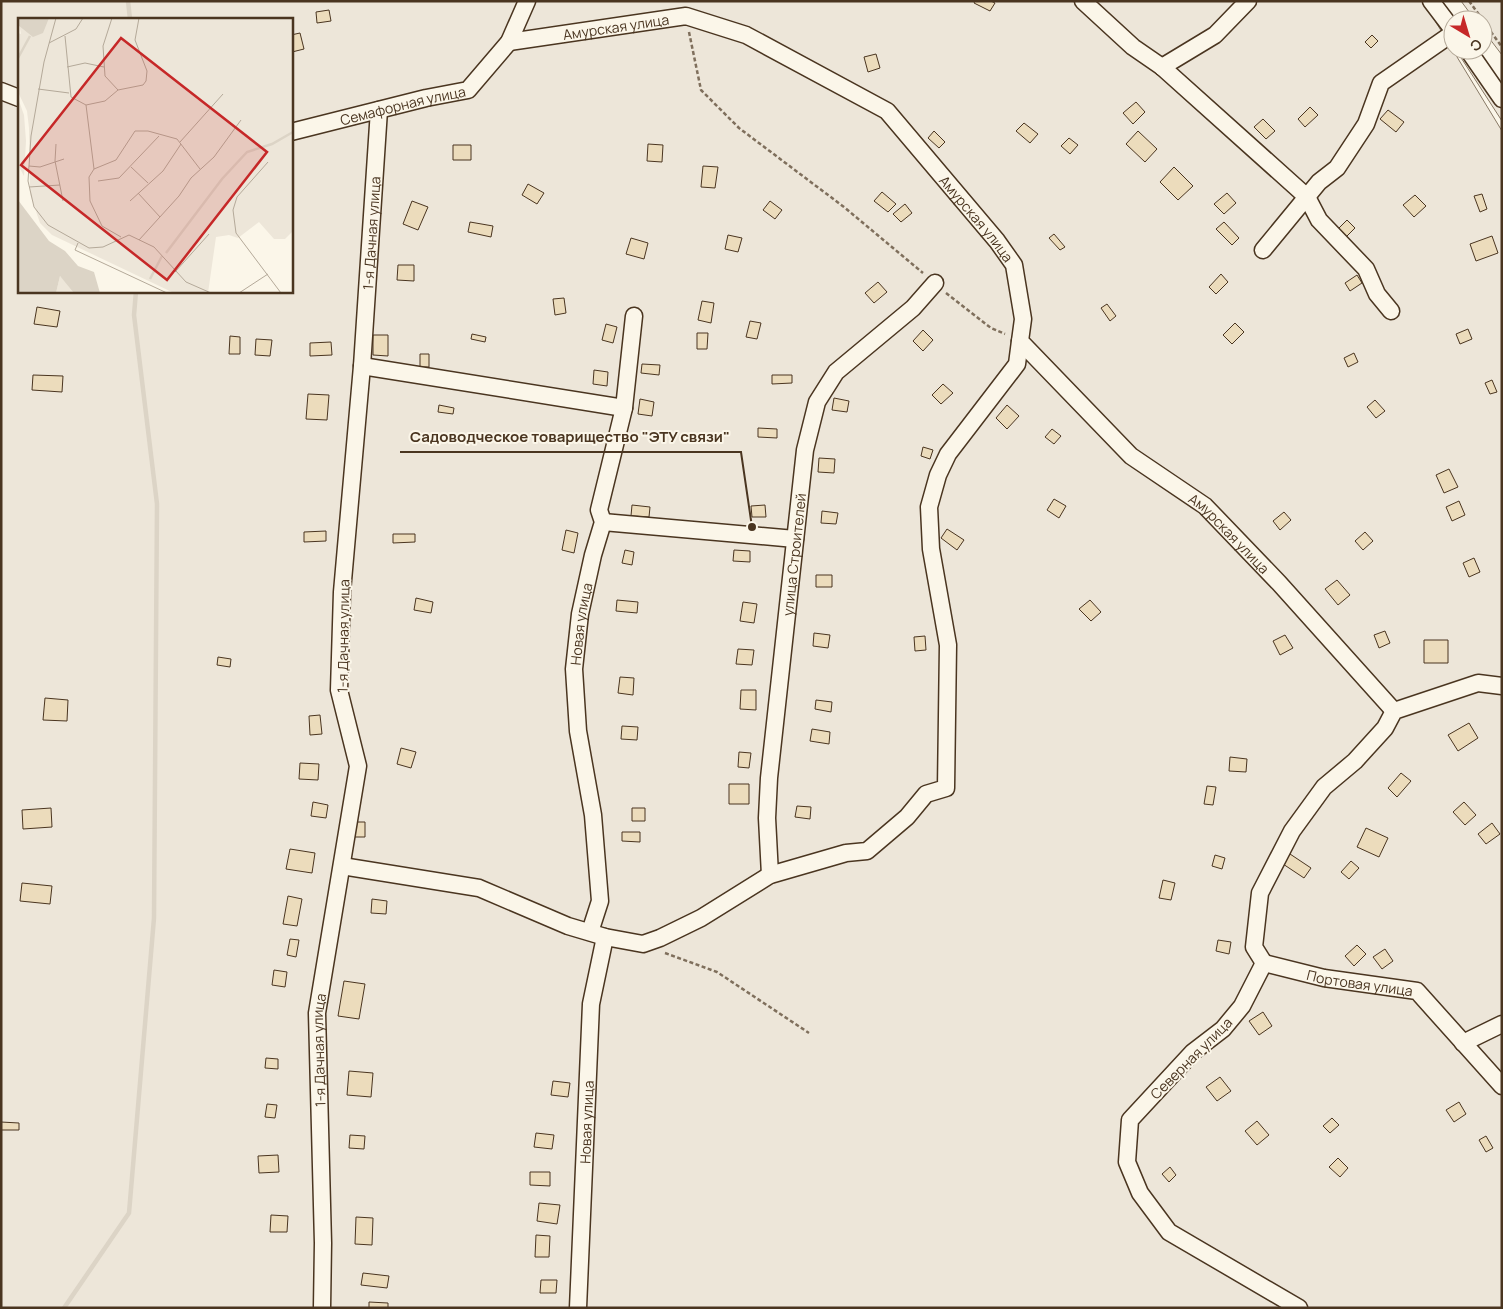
<svg xmlns="http://www.w3.org/2000/svg" width="1503" height="1309" viewBox="0 0 1503 1309" font-family="Manrope,sans-serif">
<rect width="100%" height="100%" fill="#fbf6e9"/>
<path fill="#ede6d9" stroke="#887966" fill-rule="evenodd" d="M1,1H1423L1502,131V1308H1ZM19,19H291V291H19Z
M1461,1H1502V55L1483,30V20H1475Z
M1456,50H1473L1502,89V121Z"/>
<g fill="none" stroke-linecap="round" stroke-linejoin="round">
<path stroke="#dcd4c6" stroke-width="4.5" d="M128,1L130,19
M64,1308L129,1213L154,918L157,504L134,315L136,291"/>
</g>
<path fill="#ecdcbc" stroke="#4a3520" d="M975,1H991L995,3L990,11L974,3Z
M329,10L331,21L317,23L316,12Z
M300,33L304,49L292,52L291,35Z
M1372,35L1378,41L1371,48L1365,42Z
M876,54L880,68L868,72L864,57Z
M1136,102L1145,112L1133,124L1123,113Z
M1310,107L1318,115L1305,127L1298,119Z
M1388,110L1404,122L1396,132L1380,119Z
M1263,119L1275,131L1266,139L1254,127Z
M1024,123L1038,134L1030,143L1016,131Z
M934,131L945,142L939,148L928,138Z
M1138,131L1157,149L1145,162L1126,144Z
M1069,138L1078,145L1070,154L1061,146Z
M648,144L663,145L662,162L647,161Z
M453,145H471V160H453Z
M703,166L718,167L715,188L701,187Z
M1174,167L1193,186L1178,200L1160,182Z
M528,184L544,193L537,204L522,195Z
M882,192L896,204L888,212L874,201Z
M1227,193L1236,203L1224,214L1214,204Z
M1482,194L1487,209L1480,212L1474,196Z
M1415,195L1426,206L1414,217L1403,205Z
M412,201L428,207L418,230L403,224Z
M770,201L782,210L775,219L763,210Z
M905,204L912,213L901,222L893,214Z
M1347,220L1355,228L1345,238L1337,230Z
M470,222L493,226L491,237L468,232Z
M1224,222L1239,238L1232,245L1216,229Z
M1054,234L1065,247L1060,250L1049,238Z
M728,235L742,238L738,252L725,249Z
M1492,236L1498,253L1476,261L1470,244Z
M631,238L648,243L644,259L626,254Z
M398,265H414V281L397,280Z
M1221,274L1228,282L1216,294L1209,287Z
M1357,275L1362,283L1350,291L1345,283Z
M878,282L887,292L874,303L865,293Z
M564,298L566,313L555,315L553,299Z
M702,301L714,303L711,323L698,320Z
M1107,304L1116,316L1110,321L1101,308Z
M37,307L60,311L57,327L34,324Z
M750,321L761,323L757,339L746,337Z
M1235,323L1244,332L1232,344L1223,335Z
M606,324L617,327L613,343L602,340Z
M1468,329L1472,339L1460,344L1456,334Z
M923,330L933,340L923,351L913,341Z
M697,333H708L707,349H697Z
M472,334L486,337L485,342L471,339Z
M373,335H388V356L373,355Z
M230,336L240,337V354H229Z
M256,339L272,340L270,356L255,355Z
M331,342L332,355L310,356V343Z
M1354,353L1358,362L1348,367L1344,358Z
M420,354H429V367H420Z
M642,364L660,365L659,375L641,373Z
M594,370L608,372L607,386L593,384Z
M33,375L63,376L62,392L32,390Z
M772,375H792V383L772,384Z
M1492,380L1497,392L1490,394L1485,383Z
M943,384L953,393L941,404L932,395Z
M308,394L329,395L327,420L306,419Z
M834,398L849,401L847,412L832,410Z
M640,399L654,402L652,416L638,414Z
M1375,400L1385,411L1376,418L1367,407Z
M439,405L454,408L453,414L438,412Z
M1007,405L1019,416L1007,429L996,418Z
M758,428L777,429V438L758,437Z
M1052,429L1061,436L1054,444L1045,437Z
M923,447L933,450L930,459L921,456Z
M819,458L835,459L834,473L818,472Z
M1449,469L1458,487L1444,493L1436,475Z
M1054,499L1066,506L1059,518L1047,510Z
M1459,501L1465,515L1452,521L1446,507Z
M632,505L650,507L649,517L631,516Z
M765,505L766,517H752L751,506Z
M822,511L838,513L836,524L821,523Z
M1284,512L1291,520L1280,530L1273,521Z
M947,529L964,540L957,550L941,538Z
M566,530L578,533L574,553L562,550Z
M326,531V541L304,542V532Z
M1365,532L1373,541L1363,550L1355,541Z
M393,534H415V542L393,543Z
M625,550L634,552L632,565L622,563Z
M734,550L750,551V562L733,561Z
M1474,558L1480,572L1469,577L1463,563Z
M816,575H832V587H816Z
M1337,580L1350,595L1338,605L1325,589Z
M416,598L433,602L431,613L414,610Z
M617,600L638,602L637,613L616,611Z
M1090,600L1101,612L1091,621L1079,609Z
M743,602L757,604L754,623L740,621Z
M1385,631L1390,643L1379,648L1374,635Z
M814,633L830,635L828,648L813,646Z
M1285,635L1293,648L1280,655L1273,641Z
M925,636L926,650L915,651L914,637Z
M1424,640H1448V663H1424Z
M738,649L754,650L752,665L736,664Z
M218,657L231,659L230,667L217,665Z
M620,677L634,678L633,695L618,693Z
M741,690H756V710L740,709Z
M45,698L68,700L67,721L43,720Z
M816,700L832,702L831,712L815,709Z
M320,715L322,734L310,735L309,716Z
M1469,723L1478,738L1458,751L1448,735Z
M622,726L638,727L637,740L621,739Z
M812,729L830,732L829,744L810,741Z
M401,748L416,752L411,768L397,764Z
M739,752L751,753L749,768L738,767Z
M1230,757L1247,759L1246,772L1229,771Z
M300,763L319,764L318,780L299,779Z
M1401,773L1411,781L1397,797L1388,788Z
M729,784H749V804H729Z
M1207,786L1216,787L1213,805L1204,804Z
M313,802L328,805L326,818L311,816Z
M1464,802L1476,815L1465,825L1453,812Z
M797,806L811,807L810,819L795,817Z
M51,808L52,827L23,829L22,810Z
M632,808H645V821H632Z
M354,822H365V837H354Z
M1492,823L1500,834L1486,844L1478,834Z
M1366,828L1388,838L1379,857L1357,847Z
M622,832H640V842L622,841Z
M290,849L315,853L312,873L286,869Z
M1290,854L1311,868L1304,878L1283,864Z
M1215,855L1225,858L1222,869L1212,866Z
M1351,861L1359,868L1349,879L1341,872Z
M1163,880L1175,883L1171,900L1159,898Z
M22,883L52,886L50,904L20,901Z
M288,896L302,899L297,926L283,924Z
M372,899L387,901L386,914L371,913Z
M290,939L299,940L296,957L287,955Z
M1218,940L1231,942L1229,954L1216,951Z
M1357,945L1366,954L1354,966L1345,956Z
M1385,949L1393,961L1382,969L1373,957Z
M274,970L287,972L285,987L272,985Z
M344,981L365,984L359,1019L338,1016Z
M1263,1012L1272,1026L1259,1035L1249,1021Z
M266,1058L278,1059V1069L265,1068Z
M349,1071L373,1073L371,1097L347,1095Z
M1220,1077L1231,1091L1217,1101L1206,1087Z
M553,1081L570,1083L568,1097L551,1095Z
M1459,1102L1466,1114L1454,1122L1446,1110Z
M267,1104L277,1105L275,1118L265,1117Z
M1332,1118L1339,1125L1330,1133L1323,1126Z
M1257,1121L1269,1135L1257,1145L1245,1131Z
M1,1122L19,1123V1130H1Z
M536,1133L554,1135L552,1149L534,1147Z
M350,1135L365,1136L364,1149L349,1148Z
M1486,1136L1493,1148L1486,1152L1479,1140Z
M278,1155L279,1172L259,1173L258,1156Z
M1338,1158L1348,1168L1340,1177L1329,1167Z
M1170,1167L1176,1175L1169,1182L1162,1174Z
M530,1172H550V1186L530,1185Z
M539,1203L560,1205L557,1224L537,1221Z
M271,1215L288,1216L287,1232H270Z
M356,1217L373,1218L372,1245L355,1244Z
M536,1235L550,1236L549,1257H535Z
M363,1273L389,1276L387,1288L361,1285Z
M541,1280H557L556,1293H540Z
M369,1302L388,1303V1308H369Z"/>
<g fill="none" stroke-linecap="round" stroke-linejoin="round">
<defs>
<g id="minor">
<path d="M1083,1L1133,47L1162,67L1307,197L1319,220L1366,269L1377,294L1391,311"/>
<path d="M1431,1L1453,30"/>
<path id="s1" d="M509,42L686,16L746,35L887,111L997,241L1014,265L1023,319L1020,341L1131,456L1205,506L1279,583L1394,711"/>
<path d="M1468,50L1502,99"/>
<path d="M1162,67L1215,35L1248,1"/>
<path d="M1,91L19,98"/>
<path id="s2" d="M291,132L426,98L468,90L509,42L527,1"/>
<path d="M1263,250L1319,182L1337,168L1366,124L1381,83L1453,33"/>
<path d="M362,366L624,408"/>
<path d="M603,522L795,539"/>
<path d="M342,866L479,888L568,926L605,937L643,944L660,938L701,918L770,875L846,853L867,851L907,817L926,794L946,788L948,645L931,549L929,507L938,475L948,454L1017,364L1020,341"/>
<path id="s3" d="M770,875L767,818L769,778L805,450L817,402L836,372L913,308L935,283"/>
<path id="s4" d="M590,932L600,901L593,815L578,731L574,669L580,614L593,555L603,522L599,510L624,408L634,316"/>
<path d="M1264,963L1242,1006L1223,1029L1193,1052L1130,1120L1127,1162L1140,1193L1169,1232L1299,1308"/>
<path d="M1264,963L1254,947L1260,893L1292,831L1324,787L1355,761L1385,728L1394,711L1478,683L1502,686"/>
<path id="s5" d="M1264,963L1324,978L1417,991L1502,1086"/>
<path d="M1463,1043L1502,1024"/>
<path id="s6" d="M322,1308L323,1243L317,1013L358,766L339,690L342,592L362,366L379,110"/>
<path id="s7" d="M578,1308L591,1004L605,937"/>
</g>
</defs>
<use href="#minor" stroke="#4a3520" stroke-width="19"/>
<path stroke="#7f6f5c" stroke-width="2.5" stroke-dasharray="4 2.5" stroke-linecap="butt" d="M1469,1L1483,20
M1483,21L1502,47
M689,32L701,90L739,128L844,207L923,273
M946,293L991,328L1005,334
M665,953L717,972L809,1033"/>
<use href="#minor" stroke="#fbf6e9" stroke-width="16"/>
</g>
<g text-anchor="middle" dominant-baseline="central" stroke-width="4" stroke-linejoin="round" paint-order="stroke">
<g font-size="14" fill="#4a3520" stroke="#fbf6e9">
<text stroke="none"><textPath href="#s1" startOffset="108">Амурская улица</textPath></text>
<text stroke="none"><textPath href="#s2" startOffset="115">Семафорная улица</textPath></text>
<text stroke="none"><textPath href="#s1" startOffset="542">Амурская улица</textPath></text>
<text stroke="none"><textPath href="#s6" startOffset="1082">1-я Дачная улица</textPath></text>
<text stroke="none"><textPath href="#s1" startOffset="964">Амурская улица</textPath></text>
<text stroke="none"><textPath href="#s3" startOffset="322">улица Строителей</textPath></text>
<text stroke="none"><textPath href="#s4" startOffset="312">Новая улица</textPath></text>
<text transform="translate(343 636) rotate(-89)">1-я Дачная улица</text>
<text stroke="none"><textPath href="#s5" startOffset="98">Портовая улица</textPath></text>
<text stroke="none"><textPath href="#s6" startOffset="258">1-я Дачная улица</textPath></text>
<text transform="translate(1191 1058) rotate(-45)">Северная улица</text>
<text stroke="none"><textPath href="#s7" startOffset="186">Новая улица</textPath></text>
</g>
</g>
<g transform="translate(18 18)">
<rect width="275" height="275" fill="#fbf6e9"/>
<path d="M0,0H275V213L267,221H256L241,204L220,220L211,217L198,219L190,275H156L34,217L22,205L12,176L11,110L9,93L0,74V15L3,16ZM0,80L6,97L8,123L6,158L0,147ZM42,258L53,269L56,275H38Z" fill="#ede6d9"/>
<path d="M0,0H31L25,15L15,19L0,7ZM0,182L31,223L47,233L60,248L76,254L82,275H56L42,258L38,275H0Z" fill="#dcd4c6"/>
<path fill="none" stroke="#dcd4c6" stroke-width="2.5" d="M0,40L12,18M148,235L204,161L229,134L254,126L275,114M132,261L144,238"/>
<path fill="none" stroke="#b4a999" stroke-width="1" d="M38,0L26,44L13,118L10,163L16,189L30,207L71,230L85,229L111,217L136,229L168,264L193,275M94,0L85,28L87,58L100,72M47,18L53,79L68,87L87,83L100,72M31,25L58,11L65,0M49,49L67,45L86,49M20,71L51,75M100,72L125,67L128,63L129,53L117,22L121,0M68,87L76,151L71,159L72,183L84,208L103,219M162,124L205,76M38,126L37,143L45,183M250,144L219,179L215,192L218,215L263,275M11,148L22,149L46,141M113,149L130,165M76,151L98,142L117,113H130L159,121L182,151M80,163L101,160L141,118M11,169L42,167M120,175L142,199M112,183L145,153L163,126M121,222L161,178L173,160L196,139L223,102M60,225L57,232L149,275M157,254L191,216M221,275L250,256"/>
<path fill="#c62828" fill-opacity="0.15" stroke="#c62828" stroke-width="2.5" d="M103,20L249,134L149,262L3,147Z"/>
<rect width="275" height="275" fill="none" stroke="#4a3520" stroke-width="2.5"/>
</g>
<path fill="none" stroke="#4a3520" stroke-width="2" d="M752 527L741 452H400"/>
<circle fill="#4a3520" stroke="#fbf6e9" stroke-width="2" cx="752" cy="527" r="5"/>
<g font-size="15" text-anchor="middle" font-weight="bold" fill="#4a3520" stroke="#fbf6e9" stroke-width="4" stroke-linejoin="round" paint-order="stroke">
<text x="570" y="442">Садоводческое товарищество "ЭТУ связи"</text>
</g>
<rect width="1503" height="1309" fill="none" stroke="#4a3520" stroke-width="5"/>
<g transform="translate(1468 35) rotate(142)"><circle r="24" fill="#fbf6e9" stroke="#b4a999"/>
<path d="M0-4L9 19L0 12L-9 19Z" fill="#c62828"/>
<text y="-8" font-size="14" font-weight="bold" text-anchor="middle" fill="#4a3520">С</text>
</g>
</svg>
